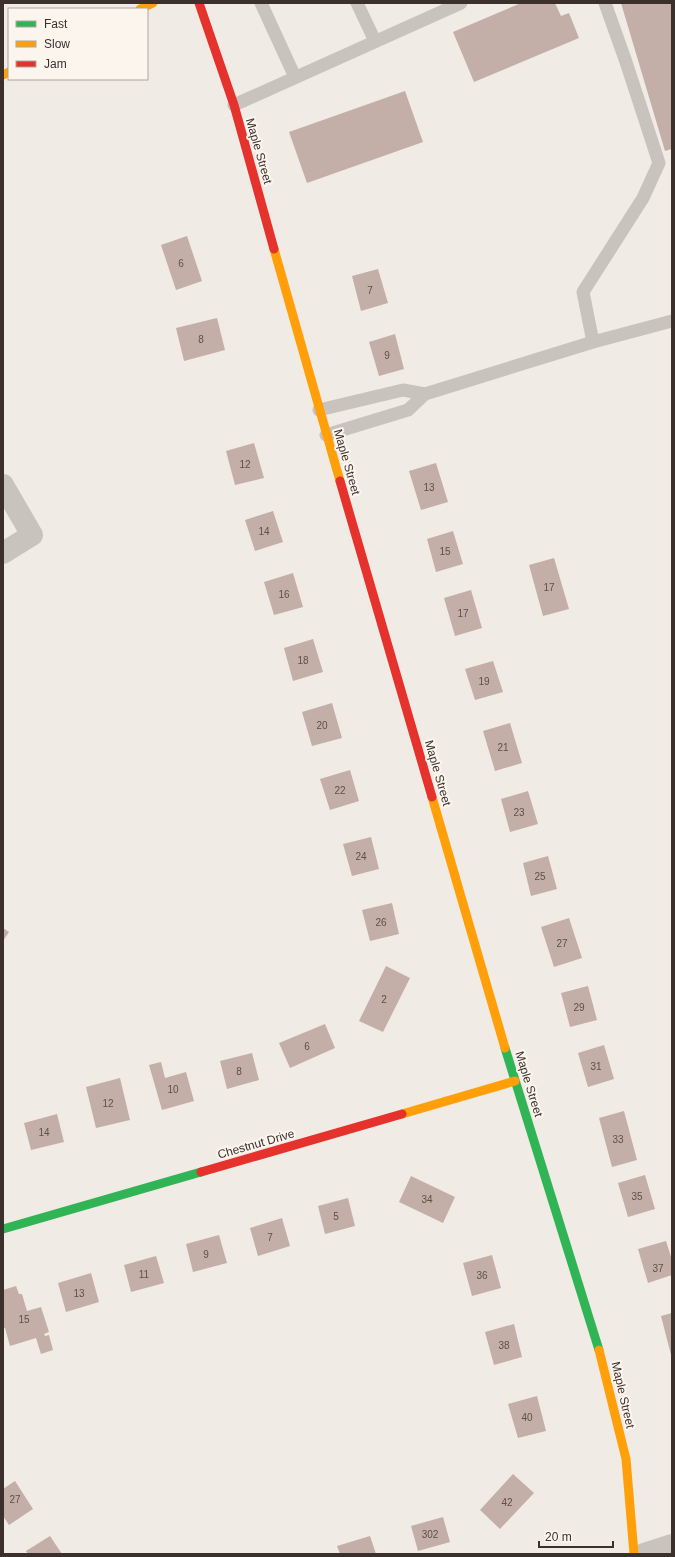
<svg xmlns="http://www.w3.org/2000/svg" width="675" height="1557" viewBox="0 0 675 1557" font-family="Helvetica,sans-serif">
<rect width="100%" height="100%" fill="#f0ebe5"/>
<path fill="#c3afa7" d="M521,3H555L561,16L569,13L579,38L474,82L453,32Z
M621,3H672V149L665,151Z
M405,91L423,142L307,183L289,132Z
M187,236L202,281L176,290L161,245Z
M378,269L388,303L361,311L352,276Z
M217,318L225,350L184,361L176,328Z
M395,334L404,369L379,376L369,342Z
M254,443L264,478L235,485L226,451Z
M436,463L448,502L421,510L409,471Z
M273,511L283,542L255,551L245,520Z
M453,531L463,564L436,572L427,539Z
M554,558L569,609L543,616L529,565Z
M293,573L303,607L274,615L264,582Z
M471,590L482,628L455,636L444,598Z
M313,639L323,672L293,681L284,648Z
M493,661L503,692L475,700L465,669Z
M332,703L342,738L312,746L302,712Z
M510,723L522,763L495,771L483,731Z
M350,770L359,801L330,810L320,779Z
M528,791L538,824L510,832L501,799Z
M371,837L379,869L352,876L343,844Z
M548,856L557,889L531,896L523,863Z
M392,903L399,934L370,941L362,910Z
M569,918L582,958L554,967L541,927Z
M3,928L9,932L3,941Z
M386,966L410,978L383,1032L359,1021Z
M588,986L597,1020L570,1027L561,993Z
M325,1024L335,1048L290,1068L279,1043Z
M604,1045L614,1079L588,1087L578,1053Z
M252,1053L259,1080L227,1089L220,1061Z
M161,1062L165,1078L186,1072L194,1101L162,1110L149,1065Z
M120,1078L130,1120L96,1128L86,1087Z
M624,1111L637,1160L612,1167L599,1118Z
M57,1114L64,1142L31,1150L24,1123Z
M645,1175L655,1209L628,1217L618,1183Z
M411,1176L455,1197L443,1223L399,1202Z
M348,1198L355,1226L325,1234L318,1206Z
M282,1218L290,1246L258,1256L250,1228Z
M219,1235L227,1263L193,1272L186,1244Z
M666,1241L672,1260V1275L648,1283L638,1249Z
M492,1255L501,1288L472,1296L463,1263Z
M156,1256L164,1283L131,1292L124,1265Z
M91,1273L99,1302L66,1312L58,1283Z
M16,1286L19,1294H22L27,1311L41,1307L49,1332L44,1334L45,1336L49,1335L53,1350L41,1354L36,1338L10,1346L5,1328H3V1290Z
M672,1313V1355H671L661,1316Z
M514,1324L522,1357L494,1365L485,1332Z
M537,1396L546,1431L518,1438L508,1404Z
M513,1474L534,1493L500,1529L480,1510Z
M15,1481L33,1509L9,1525L3,1516V1489Z
M443,1517L450,1542L418,1551L411,1526Z
M50,1536L62,1554H28L26,1551Z
M370,1536L376,1554H340L337,1546Z"/>
<g fill="none" stroke-linecap="round" stroke-linejoin="round">
<path stroke="#c9c3be" stroke-width="13" d="M261,3L295,77
M357,3L375,41
M234,105L461,3
M593,342L583,292L643,198L659,163L626,62L605,3
M425,394L593,342L672,321
M319,410L403,390L425,394L408,410L326,435"/>
<path stroke="#c9c3be" stroke-width="22" d="M3,485L32,535L3,553
M644,1554L672,1545"/>
<path stroke="#30b455" stroke-width="9" d="M505,1048L599,1350
M3,1229L201,1172"/>
<path stroke="#ff9f0a" stroke-width="9" d="M140,9L153,3
M3,75L9,72
M274,249L340,481
M432,797L505,1048
M402,1114L515,1081
M599,1350L626,1459L634,1554"/>
<path stroke="#e5322d" stroke-width="9" d="M199,3L234,105L274,249
M340,481L432,797
M201,1172L402,1114"/>
</g>
<g text-anchor="middle" dominant-baseline="central" stroke-width="4" stroke-linejoin="round" paint-order="stroke">
<g font-size="10" fill="#5d504a">
<text x="181" y="263">6</text>
<text x="370" y="290">7</text>
<text x="201" y="339">8</text>
<text x="387" y="355">9</text>
<text x="245" y="464">12</text>
<text x="429" y="487">13</text>
<text x="264" y="531">14</text>
<text x="445" y="551">15</text>
<text x="549" y="587">17</text>
<text x="284" y="594">16</text>
<text x="463" y="613">17</text>
<text x="303" y="660">18</text>
<text x="484" y="681">19</text>
<text x="322" y="725">20</text>
<text x="503" y="747">21</text>
<text x="340" y="790">22</text>
<text x="519" y="812">23</text>
<text x="361" y="856">24</text>
<text x="540" y="876">25</text>
<text x="381" y="922">26</text>
<text x="562" y="943">27</text>
<text x="384" y="999">2</text>
<text x="579" y="1007">29</text>
<text x="307" y="1046">6</text>
<text x="596" y="1066">31</text>
<text x="239" y="1071">8</text>
<text x="173" y="1089">10</text>
<text x="108" y="1103">12</text>
<text x="44" y="1132">14</text>
<text x="618" y="1139">33</text>
<text x="637" y="1196">35</text>
<text x="427" y="1199">34</text>
<text x="336" y="1216">5</text>
<text x="270" y="1237">7</text>
<text x="206" y="1254">9</text>
<text x="658" y="1268">37</text>
<text x="144" y="1274">11</text>
<text x="482" y="1275">36</text>
<text x="79" y="1293">13</text>
<text x="24" y="1319">15</text>
<text x="504" y="1345">38</text>
<text x="527" y="1417">40</text>
<text x="15" y="1499">27</text>
<text x="507" y="1502">42</text>
<text x="430" y="1534">302</text>
</g>
<g font-size="12" fill="#3b302b" stroke="#fbf5ee">
<text transform="translate(259 151) rotate(74)">Maple Street</text>
<text transform="translate(347 462) rotate(74)">Maple Street</text>
<text transform="translate(438 773) rotate(74)">Maple Street</text>
<text transform="translate(529 1084) rotate(73)">Maple Street</text>
<text transform="translate(256 1144) rotate(-16)">Chestnut Drive</text>
<text transform="translate(623 1395) rotate(77)">Maple Street</text>
</g>
</g>
<rect width="675" height="1557" fill="none" stroke="#3b302b" stroke-width="8"/>
<rect x="8" y="8" width="140" height="72" fill="#fbf5ee" stroke="#aea6a0"/>
<rect x="16" y="21" width="20" height="6" fill="#30b455" stroke="#aea6a0"/>
<text x="44" y="28" font-size="12" fill="#3b302b">Fast</text>
<rect x="16" y="41" width="20" height="6" fill="#ff9f0a" stroke="#aea6a0"/>
<text x="44" y="48" font-size="12" fill="#3b302b">Slow</text>
<rect x="16" y="61" width="20" height="6" fill="#e5322d" stroke="#aea6a0"/>
<text x="44" y="68" font-size="12" fill="#3b302b">Jam</text>
<path d="M539 1541v6h74v-6" fill="none" stroke="#3b302b" stroke-width="2"/>
<text x="545" y="1541" font-size="12" fill="#3b302b" stroke="#fbf5ee" stroke-width="3" paint-order="stroke">20 m</text>
</svg>
